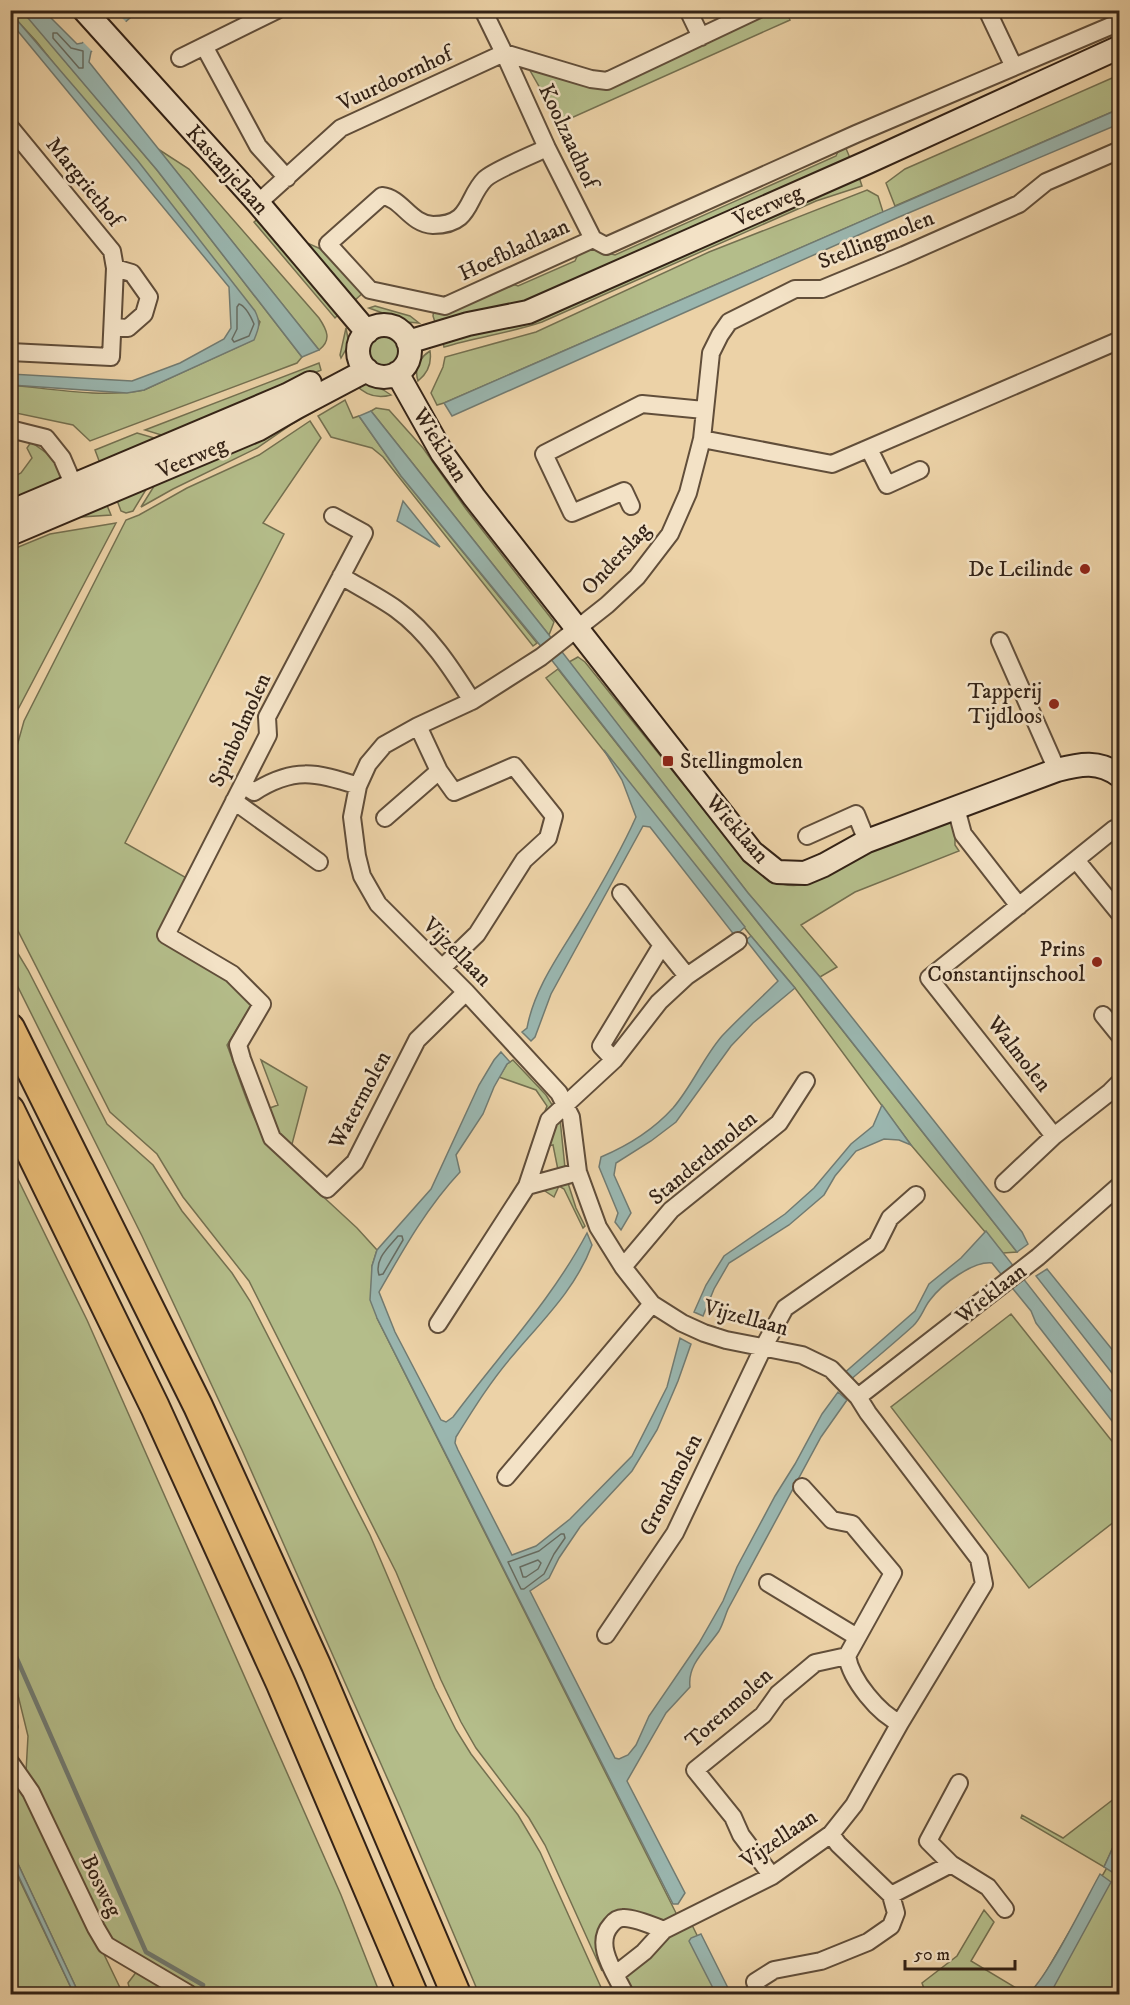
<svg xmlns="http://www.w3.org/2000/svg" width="1130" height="2005" viewBox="0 0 1130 2005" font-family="'IM FELL DW Pica',serif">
<rect width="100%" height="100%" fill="#ecd2a7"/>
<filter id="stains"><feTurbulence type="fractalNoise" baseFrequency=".00333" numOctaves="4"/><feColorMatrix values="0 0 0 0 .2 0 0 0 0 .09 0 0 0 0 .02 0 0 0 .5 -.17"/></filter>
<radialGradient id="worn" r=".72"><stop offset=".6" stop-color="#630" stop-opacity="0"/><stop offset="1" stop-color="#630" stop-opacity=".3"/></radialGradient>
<path fill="#b4bd8a" stroke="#747050" stroke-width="1.5" d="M22,10L157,170L302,357L297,363L90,441L73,425L11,412L10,385C54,389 101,398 144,390L253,340L260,322L36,41L13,16L18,11Z
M770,11H786L790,20L560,123L528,67L599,89L704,43Z
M1119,75V109L895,206L886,183L905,169Z
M845,146L850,158L542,298L435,322L433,316L434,309L510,283L518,286L575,261L579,252L590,248L615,255L836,156L839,149Z
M158,149L189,169L319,318C327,330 332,340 319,350Z
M859,177L862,186L816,201L542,322C510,333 476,337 444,347L443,343Z
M867,190L878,196L883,212L444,403L437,405L431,393L443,367L445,357L536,332L709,252Z
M279,210L307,243L323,250L364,292L354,301L275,213Z
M259,218L340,313L335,318L254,222Z
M375,306L410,316L419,323L407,322L369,308Z
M346,328L349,344L341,358L340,355Z
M369 351a15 15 0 1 1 30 0a15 15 0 1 1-30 0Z
M430,351C432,364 428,373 418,381C414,368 419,358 430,351Z
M319,363L321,370L171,438L145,430Z
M355,384C369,382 380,387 391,395C377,399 365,395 355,384Z
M343,395L292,424L257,448L173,489L141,507L161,475Z
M345,400L353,418L359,416L401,476L537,643L533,646L383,457L372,448L331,437L318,416Z
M376,408L389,410L423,448L466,509L554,622L549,635L371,411Z
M310,421L321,438L263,523L284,534L125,843L190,880L159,936L233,980L254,1001L227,1045C241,1081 251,1124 277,1154L357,1228L377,1250L372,1266L377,1318L677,1915L662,1921L635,1913L597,1946L602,1971L545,1845L529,1818L476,1748L461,1722L441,1680L396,1572L249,1281L183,1197L157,1154L110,1112L12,919L10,771L24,721L126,520L139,515L187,488L259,455Z
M137,433L165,441L101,466L95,450Z
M31,442L52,457L64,480L11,502V478L21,473L32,458L27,448Z
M153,478L133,511L126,513L121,511L115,495Z
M104,498L111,515L66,518Z
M116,523L14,717L11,729V550L50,534Z
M578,657L585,662L745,861C762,875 777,888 800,885L866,851L948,820L955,824V845L959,851L855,892L801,925L837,967L820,977L748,893L569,662Z
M558,669L1017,1252L1003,1253L911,1145L795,988L751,936L546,678Z
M11,942L28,970L107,1124L153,1165L182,1211L232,1273L250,1301L370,1535L435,1688L456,1730L471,1754L518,1815L540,1852L604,1994H479L400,1807L242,1450L142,1236L11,973Z
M261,1060L307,1087L291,1148L279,1138L267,1109L278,1105Z
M513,1060L546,1095L556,1111L548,1114L545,1111L547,1106L536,1090L499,1077L507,1064Z
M560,1119L565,1168L558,1170L553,1145L548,1146L555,1121Z
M10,1163L87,1320L341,1895L380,1994H195L110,1938L26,1772L28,1736L17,1691L11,1694L18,1727L15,1737L11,1739Z
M567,1180L576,1208L585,1226L583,1228L564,1189L559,1186L554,1197L539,1187Z
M1011,1314L1119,1450V1518L1029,1588L891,1407Z
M11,1769L30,1800L123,1994H79L11,1849Z
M1119,1795V1834L1104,1867L1021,1818L1022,1815L1063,1838Z
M1119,1847V1994H1033Z
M10,1860L74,1994H11Z
M984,1910L994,1922L971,1961L1026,1994H926L922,1983L957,1956Z
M691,1923L726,1994H616L607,1975L663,1936Z
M137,1971L177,1994H131L128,1983Z"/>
<path fill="#9ab6af" stroke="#717b72" stroke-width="1.5" d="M22,11H44L77,44L82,43L117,11H138L91,52L89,62L319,350L302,357L157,170Z
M10,12L138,161L255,311C261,323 259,328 254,340L144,390L127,393L11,385V374L132,381L180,363L224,339L231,328L229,287L17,30L11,22Z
M1119,109V124L899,217L452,416L444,403Z
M371,411L549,635L748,893L820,977L1022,1232L1028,1244L1017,1252L539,644L401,476L359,416Z
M403,501L440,547L397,521Z
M604,750L745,927L735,936L650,827L643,826L551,994L535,1037L531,1041L522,1032L527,1028C534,989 559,955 579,922C600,887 620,853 636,817L622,780Z
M751,936L795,988L753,1023L731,1046L676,1122L651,1141L616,1163L614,1175L631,1213L621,1230L615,1222L618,1213L599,1167L601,1157C627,1146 654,1129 673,1108C692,1086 703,1058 722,1036C740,1017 760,999 778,981L746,940Z
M501,1052L510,1062L507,1064L494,1087L483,1114L456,1155L460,1172C427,1207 403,1250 379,1292L395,1332L441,1420L446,1422L453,1417C499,1355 551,1301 587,1233L592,1245C576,1288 544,1319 515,1353C492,1379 474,1408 456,1437L455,1443L458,1450L512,1555L536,1546L570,1519L632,1456L667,1387L680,1338L691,1344L678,1381L657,1430L632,1471L580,1527L559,1558L549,1578L530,1591L615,1758L619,1759L628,1755L636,1745L649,1716L699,1643L723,1601L737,1567L775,1496L795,1464L822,1414L838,1392L847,1400L821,1437L728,1609C725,1616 723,1624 719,1631C707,1649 687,1664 690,1687L666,1713L627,1781L685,1893L678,1904H673L377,1318L370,1300L372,1266L377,1250L431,1189L479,1085L494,1060Z
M882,1105L911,1145L899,1140L884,1139L856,1151L835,1176L824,1195L789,1225L729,1263L714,1289L703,1316L694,1312L706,1285L724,1256L785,1214L814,1188L851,1144L873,1126Z
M986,1231L1119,1401V1430L1036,1323L1031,1311L992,1263C973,1261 942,1284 930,1300C923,1309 922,1317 913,1326C892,1345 870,1363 849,1381L842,1375L915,1311L929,1284L961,1258Z
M1047,1269L1119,1358V1382L1036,1276Z
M1119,1834V1864L1115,1874L1104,1867Z
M11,1849L79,1994H74L11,1860Z
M1100,1874L1111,1882L1050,1994H1027C1044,1985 1087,1897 1100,1874Z
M701,1934L731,1994H716L689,1941L691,1938Z"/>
<path fill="#ecd2a7" d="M113,10L115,11L127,23L94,53L81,40Z"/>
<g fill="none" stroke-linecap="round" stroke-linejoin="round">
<path stroke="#666c62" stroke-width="1.5" d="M53,33H57L71,48L83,51V68H79L53,38Z
M239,304C246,306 251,317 254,324L249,336L234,342L232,339L237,329V307Z
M398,1236H402L403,1240L383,1274L379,1275C374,1259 389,1247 398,1236Z
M561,1534H564L565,1538L554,1554L544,1574L524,1589H521L508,1562L539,1551Z
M538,1560L541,1563L538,1569L526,1577H523L520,1567Z"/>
<path stroke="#717b72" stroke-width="4.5" d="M10,1643L146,1952L203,1985"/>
<defs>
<path id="street" d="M483,10L504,53L591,79L607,81L757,10
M688,10L701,37
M987,10L1014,67
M204,46L258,146L287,178
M180,58L277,10
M10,127L112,251L115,268L111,357L10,352
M547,148C534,154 493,171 485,179C466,198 472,225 433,225C410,224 402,198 382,196L328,244L370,290L445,306L593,239
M258,203L341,128L504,53L547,148L593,239
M593,239L606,246L856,134L1120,22
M113,327L128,328L144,314L149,297L132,273L115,268
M10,429L46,438L62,458L78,495
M702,439L832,464L1120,340
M869,449L887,485L920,470
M631,506L624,491L572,513L544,454L642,404L704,410
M333,516L364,533L267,717L268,735L166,935L232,974L262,1004L238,1045L242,1059L272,1138L327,1189L355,1162L417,1040L466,992
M341,576C359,587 379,597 396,609C428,632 452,669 472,701
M1000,641L1057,770
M418,726L439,771L454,792L514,766L554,816L548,838L524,860L477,934L442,968
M243,785L254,792C293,767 316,772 358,786
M234,801L319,862
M956,808L963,834L1019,906
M385,818L439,771
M807,836L856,814L867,841
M1076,860L1120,914
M662,945L687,976
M1103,1015L1120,1036
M614,1060L601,1046L662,945L621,893
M1054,1136L929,978L1114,829
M1004,1183L1054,1136L1110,1092L1120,1082
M527,1186L549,1120L614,1060L659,1002L687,976L738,941
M623,1267L671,1210L779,1123L806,1081
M438,1324L527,1186L578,1172
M858,1397L1038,1257L1120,1185
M506,1477L652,1304
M802,1487L832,1520L852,1524L893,1573L847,1656C851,1680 879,1714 900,1723
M768,1583L857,1637
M606,1635L675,1533L763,1348L785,1308L877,1244L890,1218L916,1195
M10,1762L31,1792L96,1928L106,1945L189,1994
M959,1783L928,1841L951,1864L988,1887L1005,1909
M772,1876L741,1835L733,1817L695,1770L763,1715L778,1694L815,1663L847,1656
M891,1895L951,1864
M664,1930L772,1876L831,1834L854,1805L900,1723L984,1584L979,1559L868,1413L858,1397L831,1369L802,1355L726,1340L704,1333L682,1323L652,1304L623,1267L598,1227L578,1172L571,1117L559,1093L466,992L378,904L362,876L357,856L352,817L358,786L368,764L384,745L418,726L472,701L541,657L607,605L637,577L670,534L688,493L702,439L711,353L720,335L729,322L795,289H822L904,255L1019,204L1046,182L1120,150
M616,1974L644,1952L664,1930C654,1926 633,1917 623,1918C618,1918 614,1921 611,1925C593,1945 616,1974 625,1994
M760,1994L755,1982L774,1970L821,1961L868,1942L891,1926L896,1913L891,1895L838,1844L831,1834"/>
<path id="secondary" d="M84,10L258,203L367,332
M358 351a26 26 0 1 1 52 0a26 26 0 1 1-52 0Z
M408,342L468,324L528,312L868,162L1120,47
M397,373L442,453L474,497L752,852L777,872L805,873L824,865L867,841L1057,770C1080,764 1099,760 1120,776
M10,512L287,395L310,383
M10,534L259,429L297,407L367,370"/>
<path id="highway" d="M10,1028L198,1406L316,1665L456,1994
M10,1110L155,1407L281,1684L413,1994"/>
</defs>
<use href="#street" stroke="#614e3a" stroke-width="20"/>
<use href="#secondary" stroke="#332216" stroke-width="26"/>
<use href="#highway" stroke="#332216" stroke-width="32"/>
<use href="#street" stroke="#f3e2c6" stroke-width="16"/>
<use href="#secondary" stroke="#f3e2c6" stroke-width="22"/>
<use href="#highway" stroke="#e6b974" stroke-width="28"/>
</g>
<g fill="#8f2418" stroke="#f3e2c6" stroke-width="2">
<circle cx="1085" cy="569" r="6"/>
<circle cx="1054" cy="704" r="6"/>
<rect x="662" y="755" width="12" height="12" rx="3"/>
<circle cx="1097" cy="962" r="6"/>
</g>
<g text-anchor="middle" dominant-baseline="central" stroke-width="5" stroke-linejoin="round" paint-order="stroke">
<g font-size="22" fill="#332216" stroke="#f3e2c6">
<text transform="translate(395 79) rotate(-25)">Vuurdoornhof</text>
<text transform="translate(568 136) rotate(65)">Koolzaadhof</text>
<text transform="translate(227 170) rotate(48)">Kastanjelaan</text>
<text transform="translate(84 182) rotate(51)">Margriethof</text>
<text transform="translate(768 206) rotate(-24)">Veerweg</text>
<text transform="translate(876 240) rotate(-22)">Stellingmolen</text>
<text transform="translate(514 250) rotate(-25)">Hoefbladlaan</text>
<text transform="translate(440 445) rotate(58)">Wieklaan</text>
<text transform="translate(192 458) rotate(-23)">Veerweg</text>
<text transform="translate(616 559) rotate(-47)">Onderslag</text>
<text transform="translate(240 730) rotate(-66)">Spinbolmolen</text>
<text transform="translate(737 829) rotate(49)">Wieklaan</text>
<text transform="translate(457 952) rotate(45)">Vijzellaan</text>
<text transform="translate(1019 1054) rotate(52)">Walmolen</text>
<text transform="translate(360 1100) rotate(-62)">Watermolen</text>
<text transform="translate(703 1158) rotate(-40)">Standerdmolen</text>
<text transform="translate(991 1294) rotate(-38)">Wieklaan</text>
<text transform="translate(746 1318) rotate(15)">Vijzellaan</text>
<text transform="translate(671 1485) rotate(-63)">Grondmolen</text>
<text transform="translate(729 1708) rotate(-42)">Torenmolen</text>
<text transform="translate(779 1839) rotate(-34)">Vijzellaan</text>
<text transform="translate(101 1886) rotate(64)">Bosweg</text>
</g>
<g font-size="22" fill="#332216" stroke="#f3e2c6" text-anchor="end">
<text x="1073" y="569">De Leilinde</text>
<text x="1042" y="691">Tapperij<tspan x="1042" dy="25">Tijdloos</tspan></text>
<text x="680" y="761" text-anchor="start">Stellingmolen</text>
<text x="1085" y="949">Prins<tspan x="1085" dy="25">Constantijnschool</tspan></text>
</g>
</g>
<rect width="1130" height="2005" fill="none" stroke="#ecd2a7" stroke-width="36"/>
<rect x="12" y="12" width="1106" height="1981" fill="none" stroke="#332216" stroke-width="3"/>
<rect x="18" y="18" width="1094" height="1969" fill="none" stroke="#332216" stroke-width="1.5"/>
<path d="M905 1960v9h110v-9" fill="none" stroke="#332216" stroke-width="3"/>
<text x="914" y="1960" font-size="18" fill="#332216" stroke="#f3e2c6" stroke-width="4.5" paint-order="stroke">50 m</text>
<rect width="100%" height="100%" filter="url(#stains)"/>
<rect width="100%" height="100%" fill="url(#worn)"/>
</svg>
